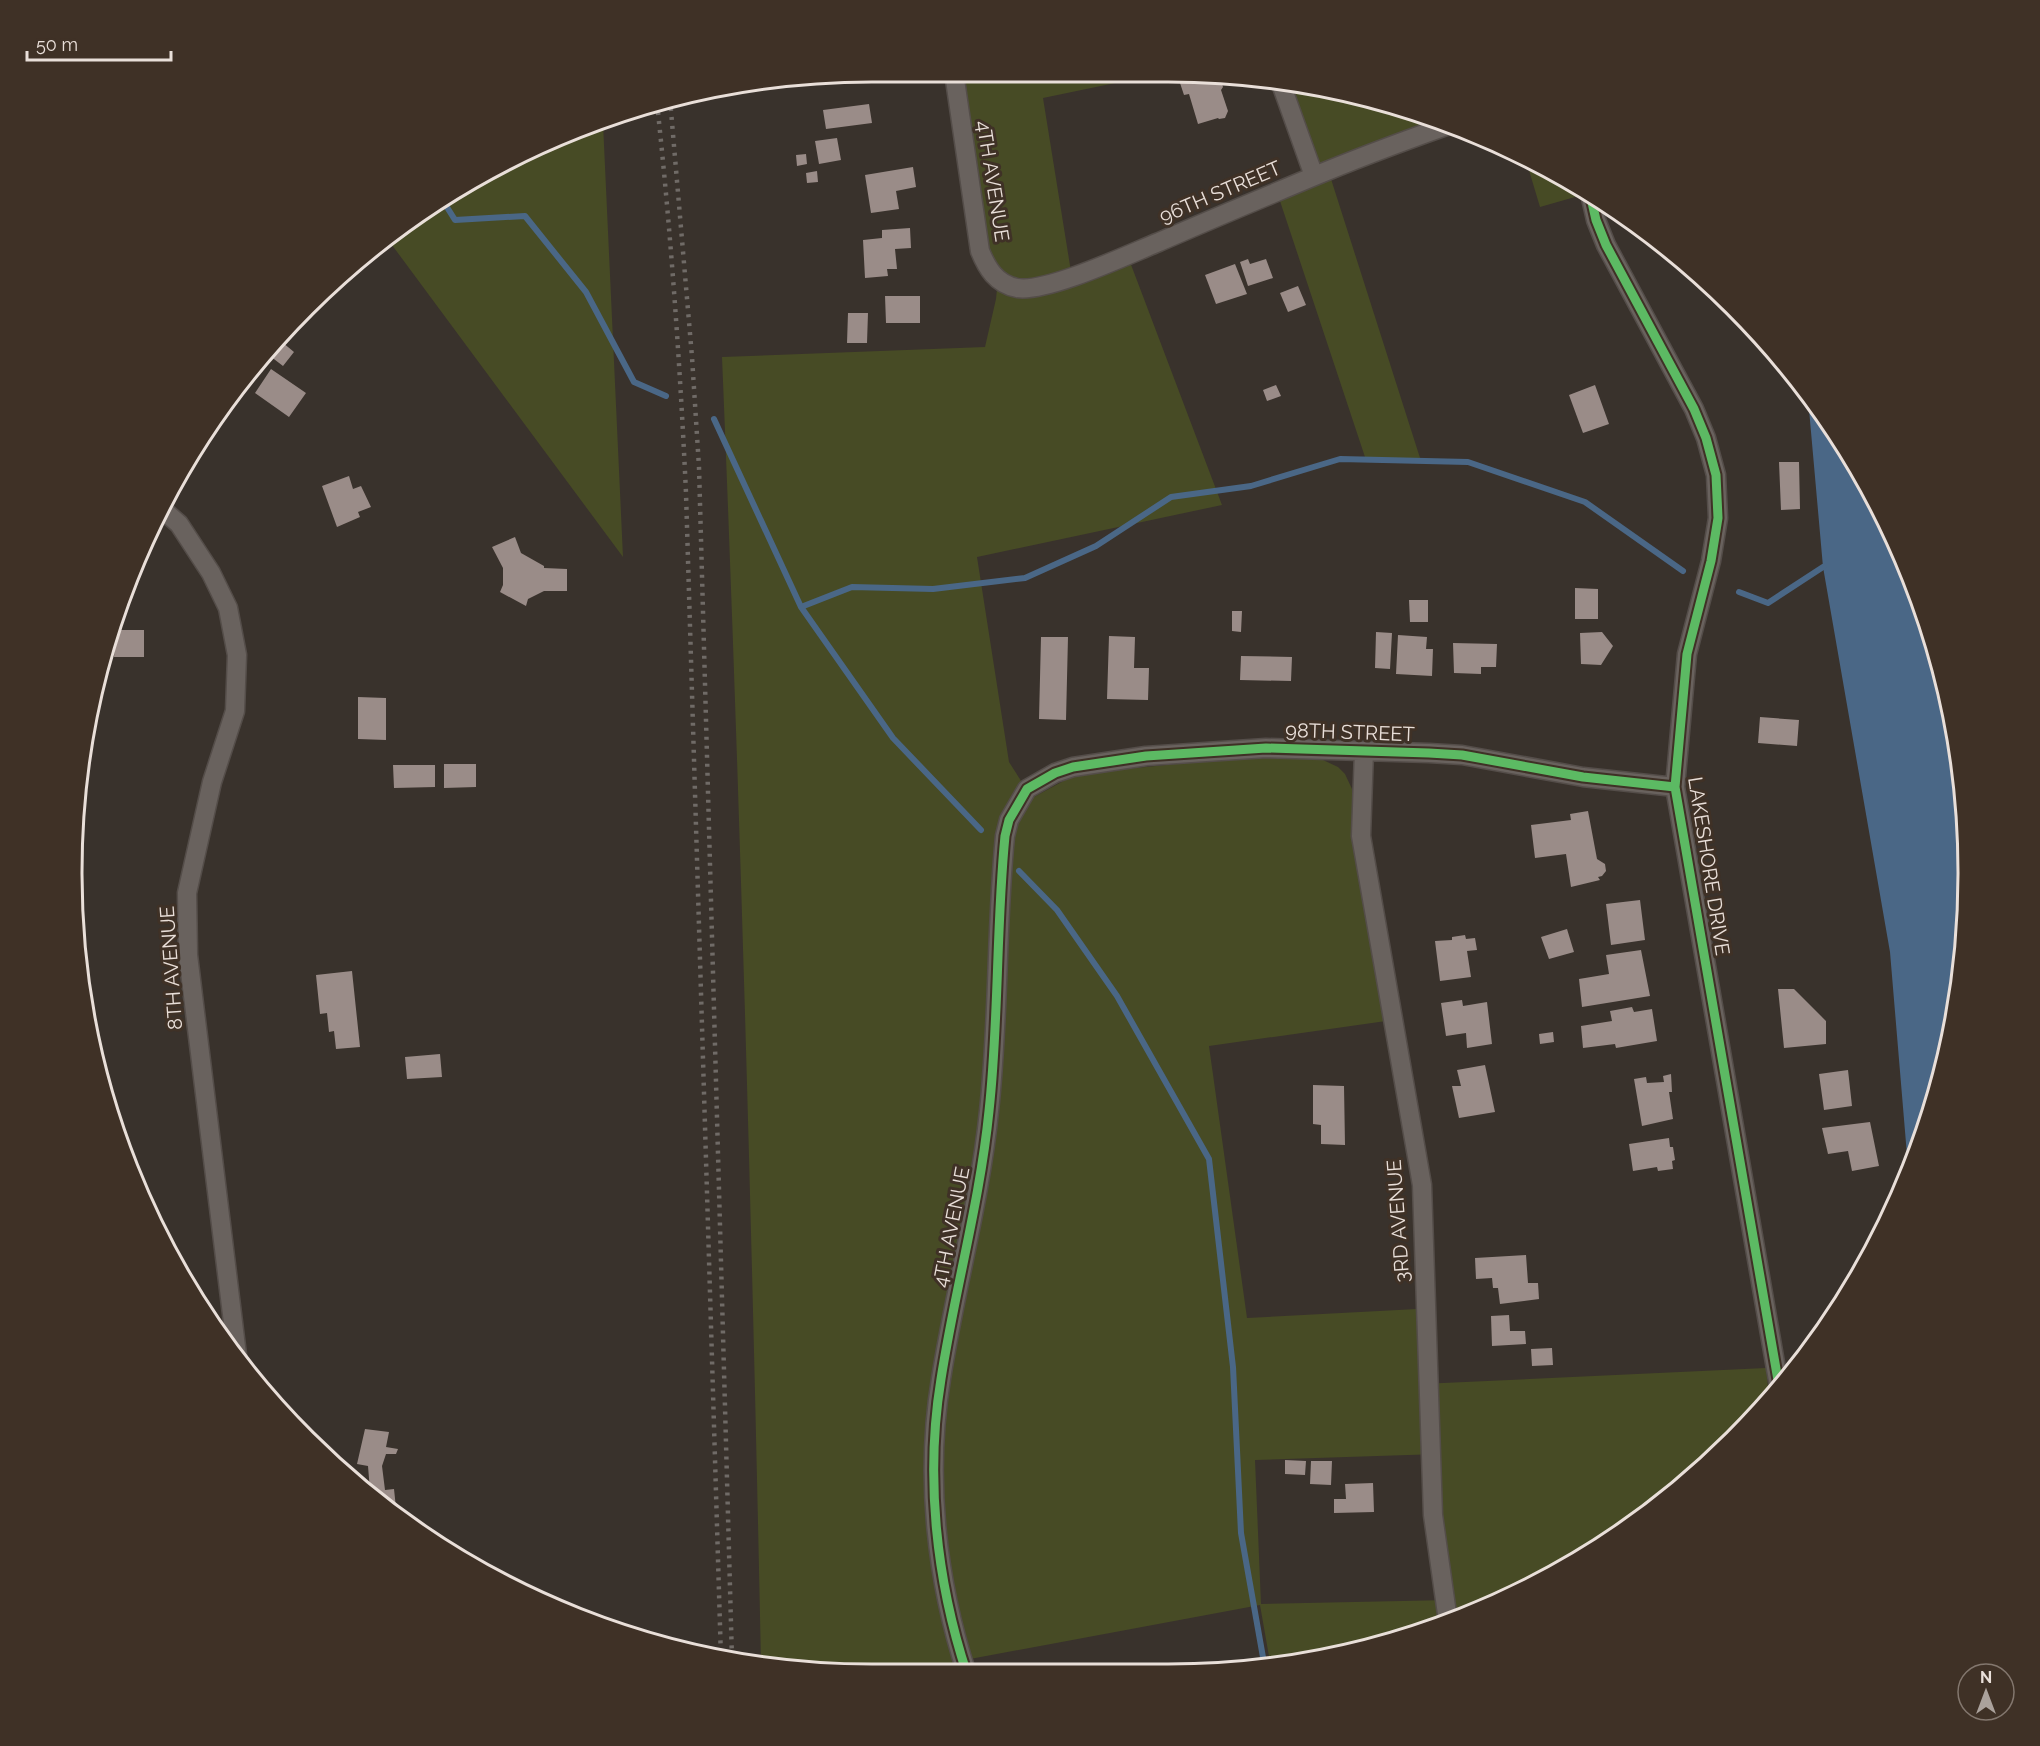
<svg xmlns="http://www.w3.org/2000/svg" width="2040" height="1746" viewBox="0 0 2040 1746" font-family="Raleway,sans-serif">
<rect width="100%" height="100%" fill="#39322c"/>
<path fill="#474b25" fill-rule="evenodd" d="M964,74L1118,76L1120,82L1043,98L1073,284L1130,262L1222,505L977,557L1009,762L1032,798L1069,778L1085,773L1237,758L1296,756L1323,760L1338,767L1345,774L1352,789L1354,837L1386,1021L1209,1046L1247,1318L1417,1309L1421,1384L1766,1368L1769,1397L1695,1475L1568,1567L1425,1631L1270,1662L1260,1605L954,1662L957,1674H873L761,1663C752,1227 740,792 722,357L985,347L996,299L999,269L991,253L985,231ZM1439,1454L1442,1511L1450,1600L1261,1604L1255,1460Z
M1281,81L1375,99L1456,130L1392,153L1331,179L1421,461L1366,460L1277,192L1310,166Z
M603,123L623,557L389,241L518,155Z
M1525,157L1582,192V195L1540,207Z"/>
<path fill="#4a6786" d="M1808,398L1861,472L1925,615L1961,768L1966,925L1941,1080L1908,1167L1890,952L1823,567Z"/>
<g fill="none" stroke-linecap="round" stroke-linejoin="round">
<path stroke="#4a6786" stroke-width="6" d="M445,204L455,220L525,216L586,292L634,382L666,396
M714,419L801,607L893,738L981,830
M1739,592L1768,603L1823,567
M801,607L852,587L933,589L1025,578L1096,546L1171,497L1251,486L1340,459L1468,462L1585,502L1683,571
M1019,871L1057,910L1117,996L1209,1159L1233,1367L1241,1533L1264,1663"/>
</g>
<path fill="#9a8c88" d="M873,72H899L900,77L853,83L851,75Z
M1178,77L1220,78L1223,87L1221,90L1228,111L1225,118L1219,119L1218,118L1198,124L1189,94L1184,95Z
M869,104L872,123L826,129L823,110Z
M837,138L841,160L819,164L815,141Z
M806,154L807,164L797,166L796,155Z
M913,167L916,187L896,191L899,209L871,213L865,175Z
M817,171L818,182L807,183L806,173Z
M910,228L911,248L895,249L897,269H887L888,276L865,278L863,240L882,238V230Z
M1248,259L1250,264L1266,259L1273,278L1248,286L1240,262Z
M1235,264L1247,294L1216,304L1205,275Z
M347,269L349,270L336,290L331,287Z
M1704,283L1711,291L1721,299L1714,300Z
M1298,286L1306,305L1288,312L1280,293Z
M885,296H920V323H886Z
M848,313H868L867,343H847Z
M282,342L294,352L283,366L270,356Z
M271,369L306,393L289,417L255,393Z
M1276,385L1281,396L1267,401L1263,390Z
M1595,385L1609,424L1583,433L1569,395Z
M1779,462H1799L1800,509L1781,510Z
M349,476L353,489L361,486L371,507L358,512L360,517L337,527L322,486Z
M515,537L521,553L544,566V568L567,569V591H544L528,599L526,606L500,592L503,585V568L492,547Z
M1575,588L1598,589V619H1575Z
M1409,600H1428V622H1410Z
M1232,611H1242L1241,632L1232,631Z
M116,630H144V657H114Z
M1376,632L1392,633L1390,669L1375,668Z
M1602,632L1613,646L1601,665L1581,664L1580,633Z
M1398,635L1427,637L1426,649H1433L1432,676L1396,674Z
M1109,636L1135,637L1134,668H1149L1148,700L1107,699Z
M1041,637H1068L1066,720L1039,719Z
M1453,643L1497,644L1496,667H1481V674L1454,673Z
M1241,656L1292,657L1291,681L1240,680Z
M358,697L386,698V740L358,739Z
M1760,717L1799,720L1797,746L1758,743Z
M444,764H476V787L444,788Z
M393,765H435V787L394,788Z
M1588,811L1597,859L1605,864L1606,871L1602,876L1598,877L1600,880L1571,887L1566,854L1535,858L1531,825L1571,820L1570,814Z
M1640,900L1645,940L1611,945L1606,904Z
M1567,929L1574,952L1549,959L1541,937Z
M1465,935L1466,939L1475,938L1477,950L1467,951L1471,977L1440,981L1435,941L1452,940V937Z
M1641,950L1650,996L1582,1007L1579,979L1609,974L1606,955Z
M352,971L360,1047L336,1049L334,1031L329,1032L327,1013L320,1014L316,975Z
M1778,989H1794L1826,1021V1044L1784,1048Z
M1462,1000L1463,1006L1487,1002L1492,1044L1467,1048L1466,1033L1446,1036L1441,1003Z
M1632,1007L1634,1012L1652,1009L1657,1041L1616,1048L1615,1044L1583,1048L1581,1026L1612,1021L1610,1011Z
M1553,1032L1554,1042L1540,1044L1539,1034Z
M440,1054L442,1077L407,1079L405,1057Z
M1485,1065L1495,1112L1459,1118L1452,1086H1461L1457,1070Z
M1848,1070L1852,1106L1824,1110L1819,1074Z
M1671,1074L1672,1092H1669L1673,1119L1642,1126L1634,1079L1646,1077L1647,1083L1664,1082L1663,1076Z
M1313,1085L1344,1086L1345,1145L1321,1144V1125L1313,1124Z
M1870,1122L1879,1166L1852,1171L1848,1151L1828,1154L1822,1128Z
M1669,1138L1670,1147H1673L1675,1160L1672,1161L1673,1169L1658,1171L1657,1167L1633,1171L1629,1144Z
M1526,1255L1528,1283H1538L1539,1299L1500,1304L1498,1288H1493L1492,1278L1476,1279L1475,1258Z
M1509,1315L1510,1331H1525L1526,1344L1492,1346L1491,1316Z
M1552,1348L1553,1365L1532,1366L1531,1349Z
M365,1429L389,1432L386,1447L398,1449L396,1454H386L382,1466L385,1490L394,1489L396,1508L391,1509L370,1491L368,1466L357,1464Z
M1285,1460L1306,1461L1305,1475L1285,1474Z
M1311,1461H1332L1331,1485L1310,1484Z
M1373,1483L1374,1512L1334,1513V1499H1346L1345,1484Z"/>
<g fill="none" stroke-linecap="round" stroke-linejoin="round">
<defs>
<path id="minor" d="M954,73L980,251C987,268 996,284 1017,288C1047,293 1129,254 1159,242C1209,220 1260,199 1310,178C1355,159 1401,142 1446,126
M1280,81L1314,176
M1591,198L1596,220L1606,245L1694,409L1706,438L1716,475L1718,518L1711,561L1687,654L1675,787L1779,1386
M163,510L179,524L211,573L228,608L237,655L235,711L212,782L187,893L188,955L237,1355
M1364,751L1361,836L1422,1185L1433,1515L1448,1621
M967,1674C936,1580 925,1476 941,1379C955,1289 980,1201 989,1111C999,1020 996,927 1005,836L1009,820L1027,789L1055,773L1073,767L1146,756L1266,748L1429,753L1462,755L1583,777L1675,787"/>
</defs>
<use href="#minor" stroke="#544d49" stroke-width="21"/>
<use href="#minor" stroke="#69625e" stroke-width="18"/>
<path stroke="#706b67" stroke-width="4.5" stroke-dasharray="3 6" stroke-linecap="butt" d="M670,99L692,357L699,467L732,1660
M657,103C671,233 680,363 686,493L721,1659"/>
<defs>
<path id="cycleway" d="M1591,198L1596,220L1606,245L1694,409L1706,438L1716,475L1718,518L1711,561L1687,654L1675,787L1779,1386
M967,1674C936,1580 925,1476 941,1379C955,1289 980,1201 989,1111C999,1020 996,927 1005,836L1009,820L1027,789L1055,773L1073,767L1146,756L1266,748L1429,753L1462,755L1583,777L1675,787"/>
</defs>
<use href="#cycleway" stroke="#3f3126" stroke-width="13"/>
<use href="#cycleway" stroke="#5cba63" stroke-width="9"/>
</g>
<g text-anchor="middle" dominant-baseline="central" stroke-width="6" stroke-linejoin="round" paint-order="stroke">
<g font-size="20" fill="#e9dfd9" stroke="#3f3126">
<text transform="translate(993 181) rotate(81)">4TH AVENUE</text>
<text transform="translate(1220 192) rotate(-23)">96TH STREET</text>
<text transform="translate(1350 732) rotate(2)">98TH STREET</text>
<text transform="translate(1709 866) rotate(81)">LAKESHORE DRIVE</text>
<text transform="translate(171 968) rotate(-94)">8TH AVENUE</text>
<text transform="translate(1398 1221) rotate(-94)">3RD AVENUE</text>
<text transform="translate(951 1227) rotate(-79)">4TH AVENUE</text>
</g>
</g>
<path d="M0 0H2040V1746H0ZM872 82H1168A790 790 0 0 1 1958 872V874A790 790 0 0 1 1168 1664H872A790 790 0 0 1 82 874V872A790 790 0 0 1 872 82Z" fill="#3f3126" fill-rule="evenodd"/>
<path fill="none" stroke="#e9dfd9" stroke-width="3" d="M872 82H1168A790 790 0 0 1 1958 872V874A790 790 0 0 1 1168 1664H872A790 790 0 0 1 82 874V872A790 790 0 0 1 872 82Z"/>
<g transform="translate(1986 1692)"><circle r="28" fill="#3f3126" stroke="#83776e" stroke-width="1.5"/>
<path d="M0-4.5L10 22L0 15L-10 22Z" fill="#aba29c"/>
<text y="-9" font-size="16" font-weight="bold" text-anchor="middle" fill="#e9dfd9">N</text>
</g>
<path d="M27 51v9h144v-9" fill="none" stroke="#e9dfd9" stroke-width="3"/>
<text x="36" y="51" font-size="18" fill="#e9dfd9" stroke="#3f3126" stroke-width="4.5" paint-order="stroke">50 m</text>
</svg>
